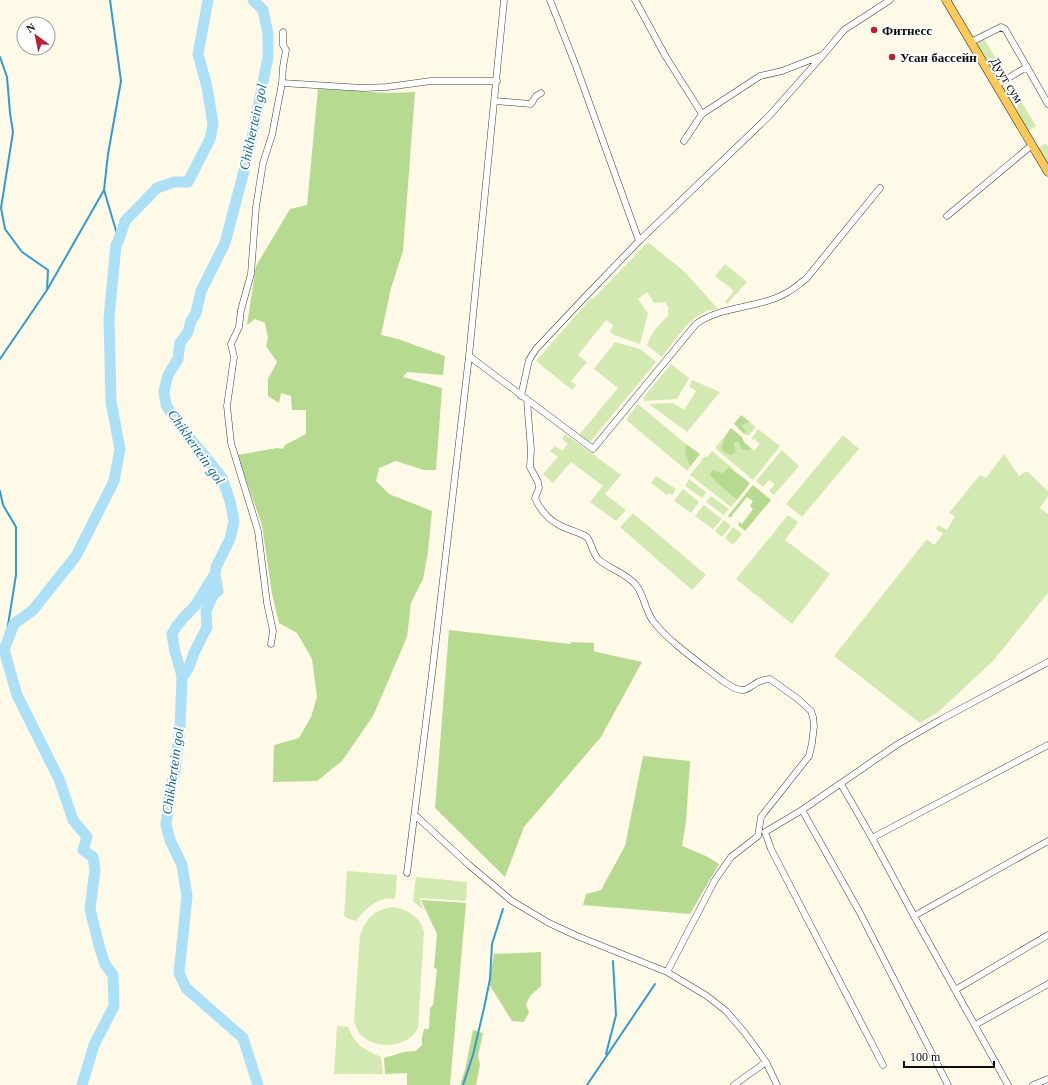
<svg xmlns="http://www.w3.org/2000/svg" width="1048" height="1085" viewBox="0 0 1048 1085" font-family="Georgia,serif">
<rect width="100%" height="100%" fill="#fff9e8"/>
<path fill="#d2e9b2" d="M984,39L1006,75L999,79L977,44Z
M1011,83L1017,93L1013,96L1006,92L1003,88Z
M1021,101L1036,126L1029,131L1017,112L1018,104Z
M1046,143L1048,146V164L1038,148Z
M648,242L685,272L718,309C692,310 676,339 662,357L647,345C652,331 658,326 668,316V307L665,302L654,303L647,292L638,299L648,313L640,344L614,335L610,332L613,325L606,320L578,355L587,362L571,381L576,385L572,390L536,361L591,298L593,299Z
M725,264L747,282L727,304L725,302L734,291L715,276Z
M615,342L640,349L656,362L590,442H587L579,435L618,388L594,369Z
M671,364L689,378L677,399L644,401L643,398Z
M692,380L720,392L687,432L649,404L673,403L684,410L696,391L689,386Z
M638,404L686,444L685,452L690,467L687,471L626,420Z
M750,422L756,427L749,435H746L744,434L746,431L742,427L743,425Z
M758,429L780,446L753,480L715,448L725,436L721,450L736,452L734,444L736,442L739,443L746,451L752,449L754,451L760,444L754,439L752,440V438Z
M565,434L621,475L605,494L626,510L616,521L590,502L603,486L571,462L553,483L543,474L558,457L550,451L555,446L562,451L568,444L562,439Z
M843,435L859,449L802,517L786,504Z
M782,450L799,466L774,495L769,491L775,484L769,480L763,487L756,481Z
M712,451L736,471L729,467L722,473H718V484L737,500L731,507L690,475L704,457L708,456Z
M1004,454L1019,476L1027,471L1048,491V496L1040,508L1048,514V593L993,661L937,713L920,723L834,656L927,539L934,545L943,534L936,529L938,525L947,530L955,516L949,513L980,475L986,478Z
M656,476L676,489L672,495L669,493L667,495L651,483Z
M689,479L706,492L702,498L685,486Z
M683,489L699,502L691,513L674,501Z
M711,496L729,509L724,515L706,502Z
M704,505L722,519L713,529L695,516Z
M633,513L706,575L692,590L620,527Z
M788,515L798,522L785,540L830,574L792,624L736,579Z
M724,520L731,526L722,537L715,531Z
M733,527L742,534L733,545L725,538Z
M347,871L397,875L395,899C380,895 364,910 356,921L349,919L344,916Z
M416,877L467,882L466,901L420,898L423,910L413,901Z
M393,907C408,910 420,916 424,932L418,1028C409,1047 379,1050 363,1037C358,1033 356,1027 354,1021L360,935C367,917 374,910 393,907Z
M337,1026L348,1027C357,1047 362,1048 381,1057L383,1074H334Z"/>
<path fill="#b7da91" d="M318,89L389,93L415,92L403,251L391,288L381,335L398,339L445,356L443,375L407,372L403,377L442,388L436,470H424L396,461L379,468L376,481L389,494L432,511L428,552L423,579L411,603L407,637L373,716L342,761L317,781L273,782L274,745L299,738L311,717L317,697L312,659L297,633L279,623L272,594L262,525L237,455L277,448L283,449L285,445L306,434V410H292L291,396L281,393L279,403L268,396V379L277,362L266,346L268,338L265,323L255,319L247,325L256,266L290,209L307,205Z
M741,415L750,422L743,425L742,426L746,431L744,434L734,424Z
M731,428L742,437L744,442L752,449L746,451L741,449L739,443L736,442L734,444L736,452L731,455L721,450L725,436Z
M686,444L700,454L690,467L685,452Z
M729,467L750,483L737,500L718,484L710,475L713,470L722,473Z
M753,485L771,500L745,531L738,525L739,522L742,524L753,509L750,506L753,501L747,497L730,518L728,516Z
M449,630L570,644L572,642L594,643V651L597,652L642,662L601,737L524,827L505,877L435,808Z
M643,756L690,761L686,822L682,846L706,856L719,864L690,914L583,905L586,894L601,890L625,846Z
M421,900L466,903L450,1085H407V1073L385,1074L384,1058L404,1052L416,1051L422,1045V1037L424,1029H429L430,1008L433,1005L437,969L434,968L437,934Z
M541,952V986L531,995L526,1004L529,1012L524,1022L512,1021L489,984L494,954Z
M473,1030L483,1033L478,1056L480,1065L476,1085H460L465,1070Z"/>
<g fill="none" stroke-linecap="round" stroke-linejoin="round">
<path stroke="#319ccf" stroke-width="2" d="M110,0L121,81L108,154L104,190L117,234L116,245
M0,57L7,77L10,113L13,132L1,208L5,229L22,252L48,270L47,290
M0,359L47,290L104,190
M0,491L3,505L16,527V575L4,650
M606,1054L616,1015L613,961
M463,1085L473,1055L484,1008L490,979L492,944L503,909
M587,1085L655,984"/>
<path stroke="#ace0f7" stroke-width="11" d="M253,0L263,10L268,34V57L249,152L225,243L201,291L196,313L191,321L188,332L180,343L178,359L168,375L164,391L166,405L181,428L200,450L222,478L230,501L234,521L230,539L216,567L215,574L218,591L213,595L206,611L207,627L194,653L189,667L182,678L180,727L175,771L170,791L166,825L170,840L182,865L187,896L179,973L186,988L243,1038L258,1085
M182,678L181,672L175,652L172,634L176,627L184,617L195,606L215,574
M82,1085L94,1045L114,1006L113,975L105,964L100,949L90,909L95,869L93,857L83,850L87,837L73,820L59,779L17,695L4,650L14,624L33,610L76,556L114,481L120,449L111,402L109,318L116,245L118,242L125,221L157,188L174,182H188L210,139L213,124L207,87L198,54L208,0"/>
<defs>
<path id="minor" d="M550,0L576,66L639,241
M635,0L666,57L702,114
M971,42L1001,27L1005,29L1027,67L996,85
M1027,67L1048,104
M282,83L363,88L387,87L431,81H497
M495,101L531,104L536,96L541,93
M684,141L702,114L760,76L782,71L823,55L844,30L890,0
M947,216L1032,145
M469,356L593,449L696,324C722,305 760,309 788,292C795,288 800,283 806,279L880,188
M521,396L529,360L536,349L584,298L639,241L769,116L823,55
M527,400L531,450L530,467L538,482L539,488L535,498C540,510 549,520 561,526C569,530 579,532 587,537C592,544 592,552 598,559C609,569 626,573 636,585C644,595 645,610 653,621C669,642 701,664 723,681C752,702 746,680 770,679L798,699L811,711L813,717L814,726L812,743L809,756L764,813L761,817L758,836L731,857L715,880L667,972
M271,644L273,631L267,603L258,531L231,443L227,406L234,357L231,344L239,327L241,310L251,274L256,207L263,163L272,135L282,83L283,67L286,50L283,45V32
M841,784L872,838L914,916L1008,1085
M802,810L859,911L948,1085
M415,815L469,865L512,901L549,923L577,936L667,972L707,996L726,1011L745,1033L766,1062L777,1085
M872,838L1048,745
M407,873L432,674L469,356L504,0
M914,916L1048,841
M955,990L1048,935
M975,1025L1048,984
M883,1065L771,849L765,832L802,810L898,744L940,720L1048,662
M734,1085L766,1062
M1033,1085L1048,1079"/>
<path id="major" d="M946,0L1048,172"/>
</defs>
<use href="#minor" stroke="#3d3d3d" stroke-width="7"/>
<use href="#major" stroke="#1b1b1b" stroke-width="9"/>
<use href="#minor" stroke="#fff" stroke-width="6"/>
<use href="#major" stroke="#fcc95b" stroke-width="8"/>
</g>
<g fill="#bc2133" stroke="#fff" stroke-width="1.5">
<circle cx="874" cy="30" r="4"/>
<circle cx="892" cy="57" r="4"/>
</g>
<g text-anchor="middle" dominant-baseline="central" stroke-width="4" stroke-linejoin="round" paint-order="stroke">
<g font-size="13" font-weight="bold" fill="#0a0a0a" stroke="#fff" text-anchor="start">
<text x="882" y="30">Фитнесс</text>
<text x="900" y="57">Усан бассейн</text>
</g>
<g font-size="13" fill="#0a0a0a" stroke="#fff">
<text transform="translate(1007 80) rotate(59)">Дуут сум</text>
</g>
<g font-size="14" font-style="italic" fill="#136b9d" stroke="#fff">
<text transform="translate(253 127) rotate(-78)">Chikhertein gol</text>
<text transform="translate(196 447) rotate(55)">Chikhertein gol</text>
<text transform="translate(173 771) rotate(-82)">Chikhertein gol</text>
</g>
</g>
<g transform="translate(36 36) rotate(327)"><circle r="19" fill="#ffffff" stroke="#9d9d9d"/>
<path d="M0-3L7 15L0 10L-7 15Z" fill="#bc2133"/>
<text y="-6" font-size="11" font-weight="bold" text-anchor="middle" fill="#0a0a0a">N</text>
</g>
<path d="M904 1061v6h90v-6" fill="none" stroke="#0a0a0a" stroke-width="2"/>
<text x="910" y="1061" font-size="12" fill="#0a0a0a" stroke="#ffffff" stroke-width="3" paint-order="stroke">100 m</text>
</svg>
